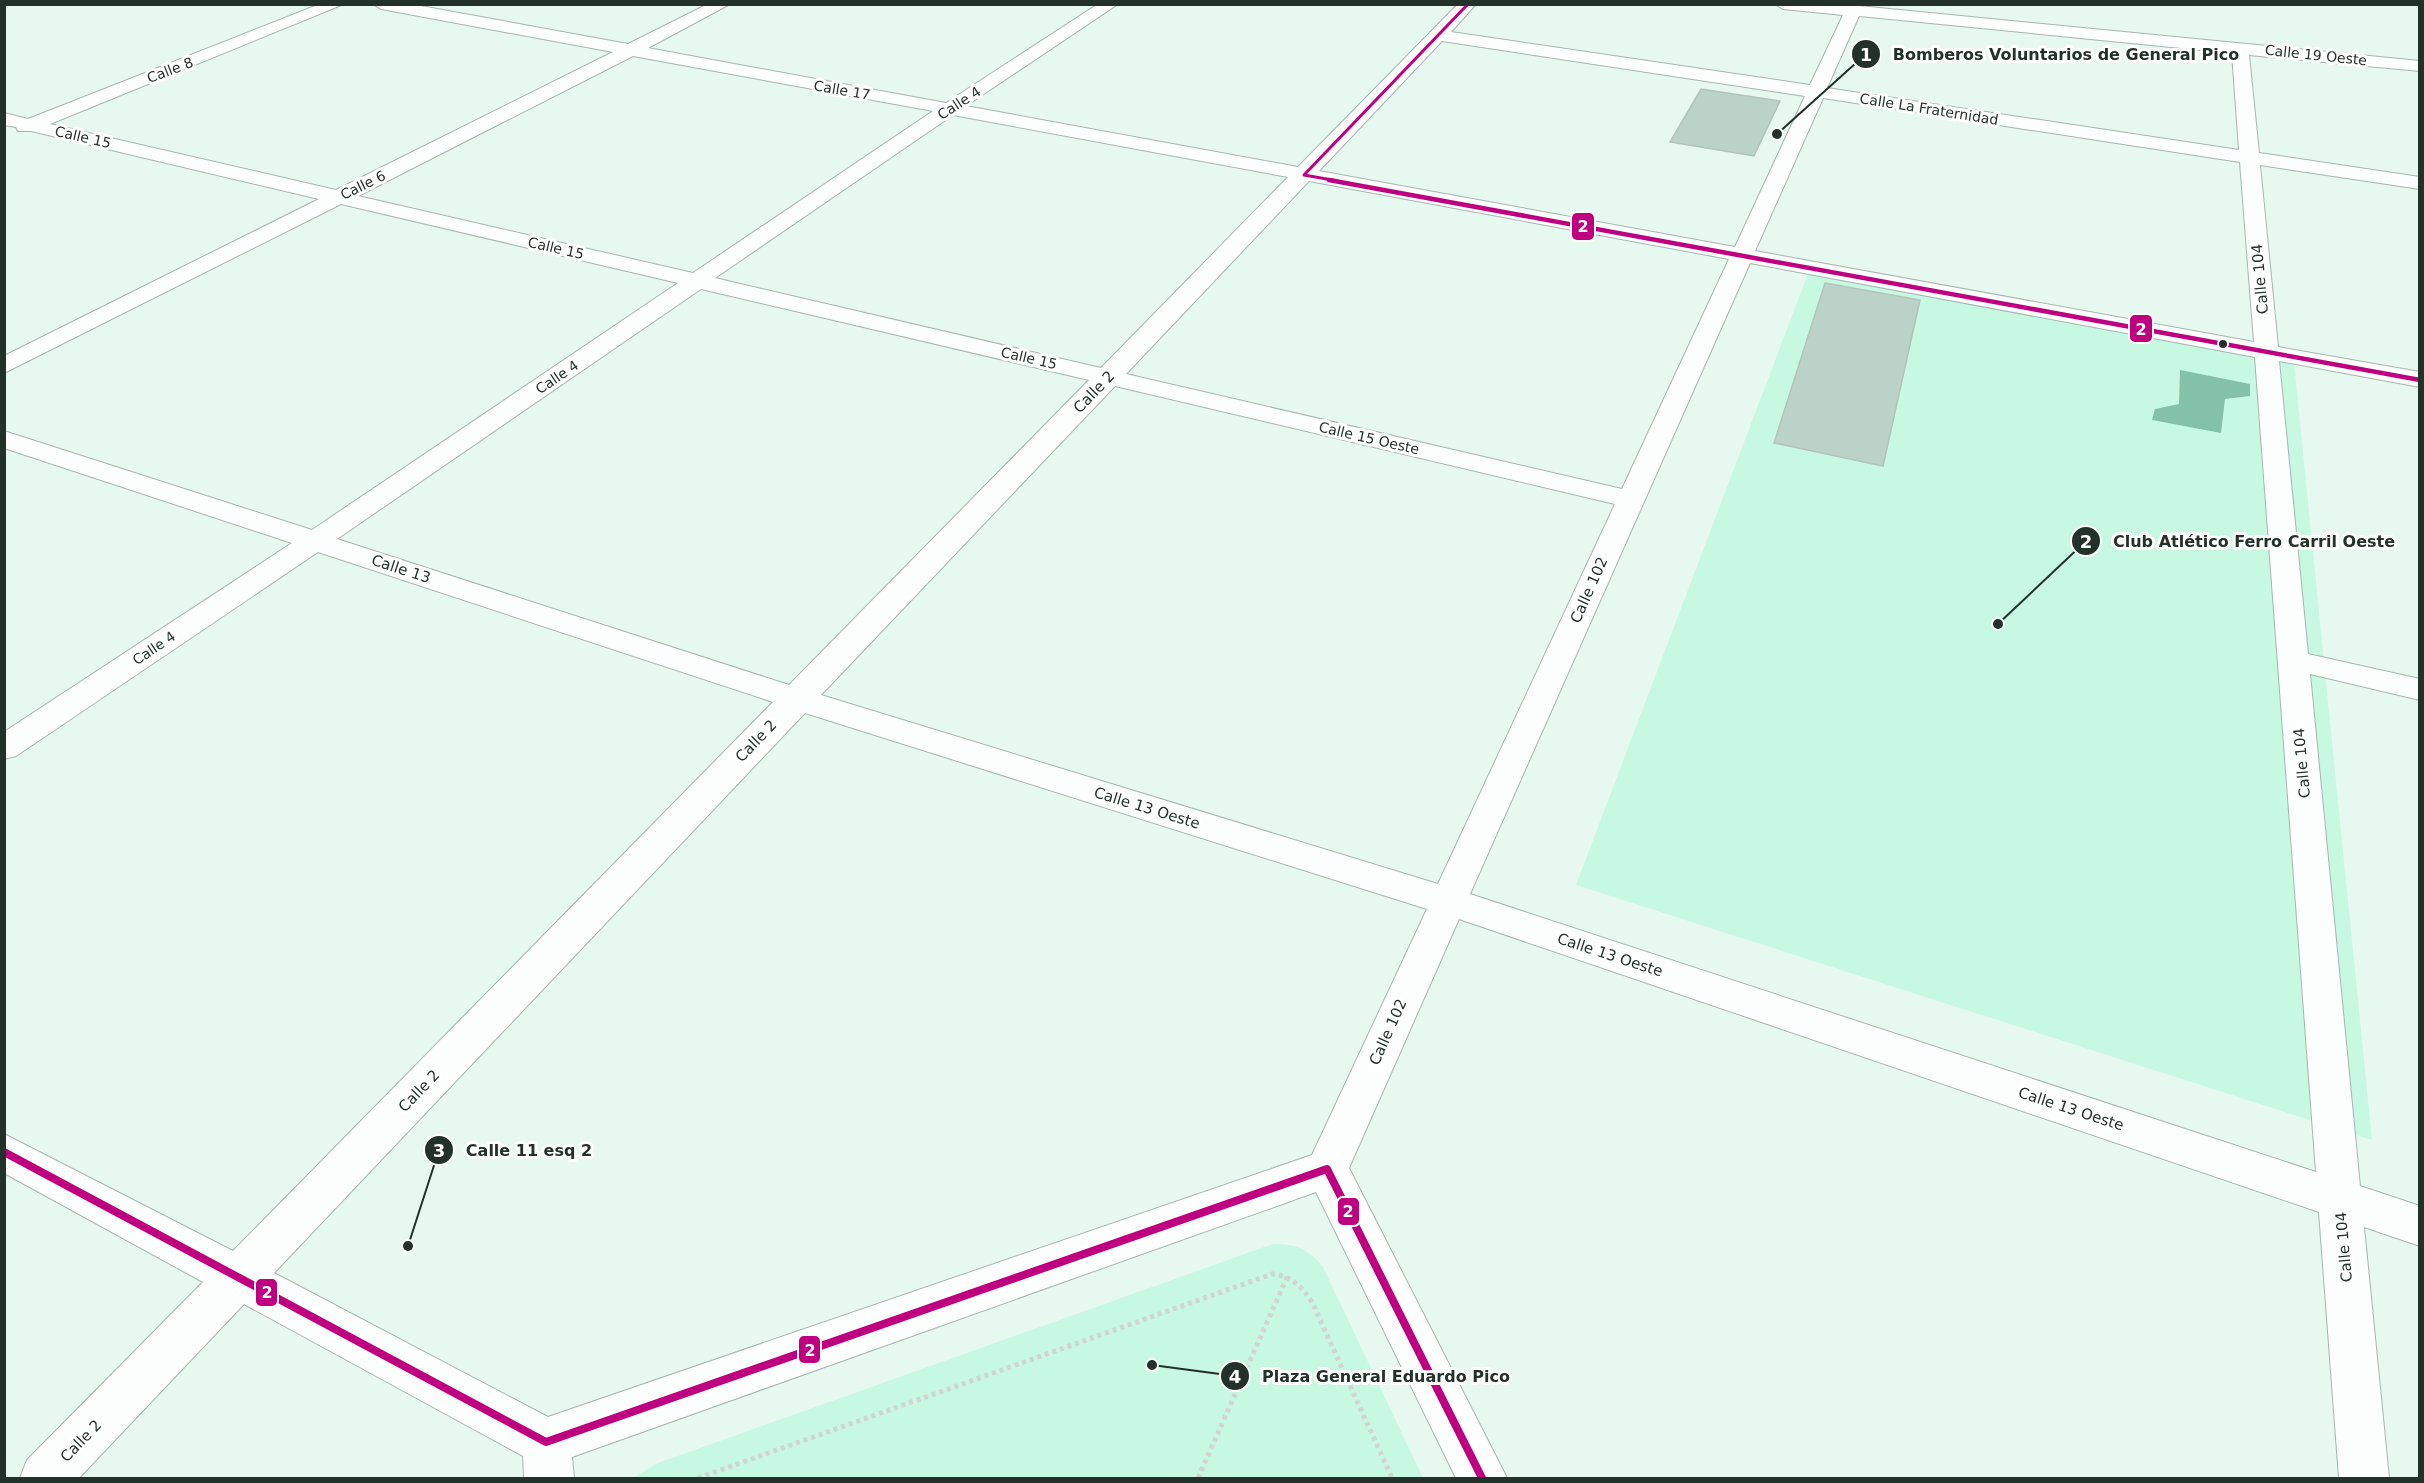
<svg xmlns="http://www.w3.org/2000/svg" width="2424" height="1483" viewBox="0 0 2424 1483" font-family="'DejaVu Sans',sans-serif">
<rect width="100%" height="100%" fill="#e7f8f0"/>
<path fill="#c7f8e2" d="M1809,271L2294,363L2372,1140L1576,885Z
M1273,1244C1296,1244 1309,1249 1323,1267L1423,1478H633L658,1463Z"/>
<path fill="#83c2a9" d="M2180,370L2250,384V396L2225,399L2221,433L2152,420L2155,409L2179,404Z"/>
<path fill="#bad2c8" stroke="#b4c3bc" stroke-width="1.5" d="M1701,89L1780,101L1754,156L1670,142Z
M1825,283L1920,300L1883,466L1774,443Z"/>
<g fill="none" stroke-linecap="round" stroke-linejoin="round">
<defs>
<path id="minor" d="M320,4H344L50,124L336,190L613,52L381,9L373,4H410L628,44L708,4H730L648,48L946,103L1098,4H1118L966,106L1298,167L1458,4H1476L1451,32L1810,85L1843,15L1783,9L1775,4H1839L2420,61V71L2249,55L2259,153L2420,177V189L2260,165L2278,347L2420,372V387L2279,361L2308,654L2420,679V700L2310,674L2360,1186L2420,1206V1246L2364,1227L2389,1478H2339L2319,1212L1459,919L1349,1168L1507,1478H1456L1316,1192L572,1457L574,1478H524L523,1456L244,1304L79,1478H20L27,1460L203,1282L4,1173V1134L233,1251L773,702L318,552L16,756L4,759V732L292,543L4,448V431L312,530L678,283L341,204L4,373V356L319,199L31,131H18L16,127L4,125V113L28,119ZM1859,16L2232,53L2239,150L1827,88ZM1442,41L1805,96L1735,247L1319,171ZM633,56L933,111L693,273L358,196ZM1823,98L2240,162L2254,342L1755,251ZM953,115L1288,177L1101,368L715,278ZM1309,181L1729,259L1622,489L1126,374ZM1750,263L2255,357L2316,1172L1470,894ZM701,289L1089,380L789,685L337,539ZM1115,386L1615,504L1438,884L821,695ZM805,713L1427,909L1312,1155L548,1417L274,1273Z"/>
</defs>
<use href="#minor" stroke="#a7b5af" stroke-width="2"/>
<path stroke="#d0d5d3" stroke-width="5" stroke-dasharray="4 4" stroke-linecap="butt" d="M698,1478L1272,1274C1292,1276 1301,1286 1312,1302L1392,1478
M1198,1478L1288,1275"/>
<use href="#minor" fill="#fbfefd" fill-rule="evenodd"/>
<defs>
<path id="bus-1-far2" d="M1304,175L1338,181
M1304,175L1468,4"/>
<path id="bus-1-far1" d="M1329,180L2420,380"/>
<path id="bus-1" d="M4,1152L546,1442L1327,1169L1482,1478"/>
</defs>
<use href="#bus-1-far2" stroke="#fff" stroke-width="5"/>
<use href="#bus-1-far1" stroke="#fff" stroke-width="8"/>
<use href="#bus-1" stroke="#fff" stroke-width="13"/>
<use href="#bus-1-far2" stroke="#be0080" stroke-width="3"/>
<use href="#bus-1-far1" stroke="#be0080" stroke-width="4.5"/>
<use href="#bus-1" stroke="#be0080" stroke-width="8"/>
</g>
<circle fill="#23312b" stroke="#fff" stroke-width="2" cx="2223" cy="344" r="5"/>
<g text-anchor="middle" dominant-baseline="central" stroke-width="6" stroke-linejoin="round" paint-order="stroke">
<g font-size="14" fill="#23312b" stroke="#fff">
<text transform="translate(2316 55) rotate(6)">Calle 19 Oeste</text>
<text transform="translate(170 70) rotate(-21)">Calle 8</text>
<text transform="translate(842 90) rotate(10)">Calle 17</text>
<text transform="translate(959 103) rotate(-33)">Calle 4</text>
<text transform="translate(1929 109) rotate(9)">Calle La Fraternidad</text>
<text transform="translate(83 137) rotate(13)">Calle 15</text>
<text transform="translate(363 185) rotate(-26)">Calle 6</text>
<text transform="translate(556 248) rotate(13)">Calle 15</text>
<text transform="translate(1029 358) rotate(13)">Calle 15</text>
<text transform="translate(557 377) rotate(-34)">Calle 4</text>
<text transform="translate(1369 438) rotate(13)">Calle 15 Oeste</text>
<text transform="translate(154 648) rotate(-34)">Calle 4</text>
</g>
<g font-size="15" fill="#23312b" stroke="#fff">
<text transform="translate(2260 279) rotate(-95)">Calle 104</text>
<text transform="translate(1094 392) rotate(-46)">Calle 2</text>
<text transform="translate(401 569) rotate(18)">Calle 13</text>
<text transform="translate(1589 590) rotate(-66)">Calle 102</text>
<text transform="translate(756 741) rotate(-46)">Calle 2</text>
<text transform="translate(2302 763) rotate(-95)">Calle 104</text>
<text transform="translate(1147 808) rotate(17)">Calle 13 Oeste</text>
<text transform="translate(1610 955) rotate(18)">Calle 13 Oeste</text>
<text transform="translate(1388 1032) rotate(-66)">Calle 102</text>
<text transform="translate(419 1091) rotate(-46)">Calle 2</text>
<text transform="translate(2071 1109) rotate(18)">Calle 13 Oeste</text>
<text transform="translate(2344 1247) rotate(-95)">Calle 104</text>
<text transform="translate(81 1441) rotate(-46)">Calle 2</text>
</g>
</g>
<path fill="none" stroke="#23312b" stroke-width="2" d="M1777 134L1866 54M1998 624L2086 541M408 1246L439 1150M1152 1365L1235 1376"/>
<g fill="#23312b" stroke="#fff" stroke-width="2">
<circle cx="1777" cy="134" r="6"/>
<circle cx="1998" cy="624" r="6"/>
<circle cx="408" cy="1246" r="6"/>
<circle cx="1152" cy="1365" r="6"/>
<circle cx="1866" cy="54" r="15"/>
<circle cx="2086" cy="541" r="15"/>
<circle cx="439" cy="1150" r="15"/>
<circle cx="1235" cy="1376" r="15"/>
</g>
<g font-size="18" text-anchor="middle" font-weight="bold" fill="#fff">
<text x="1866" y="61">1</text>
<text x="2086" y="548">2</text>
<text x="439" y="1157">3</text>
<text x="1235" y="1383">4</text>
</g>
<g font-size="16" text-anchor="middle" font-weight="bold" fill="#23312b" stroke="#fff" stroke-width="6" stroke-linejoin="round" paint-order="stroke">
<text x="2066" y="60">Bomberos Voluntarios de General Pico</text>
<text x="2254" y="547">Club Atlético Ferro Carril Oeste</text>
<text x="529" y="1156">Calle 11 esq 2</text>
<text x="1386" y="1382">Plaza General Eduardo Pico</text>
</g>
<g stroke="#fff" stroke-width="2">
<rect x="1571" y="212" width="24" height="29" rx="6" fill="#be0080"/>
<rect x="2129" y="314" width="24" height="29" rx="6" fill="#be0080"/>
<rect x="1337" y="1197" width="23" height="29" rx="6" fill="#be0080"/>
<rect x="255" y="1278" width="23" height="29" rx="6" fill="#be0080"/>
<rect x="798" y="1335" width="23" height="29" rx="6" fill="#be0080"/>
</g>
<g font-size="16" text-anchor="middle" font-weight="bold" fill="#fff">
<text x="1583" y="232">2</text>
<text x="2141" y="335">2</text>
<text x="1348" y="1217">2</text>
<text x="267" y="1298">2</text>
<text x="810" y="1356">2</text>
</g>
<rect width="2424" height="1483" fill="none" stroke="#23312b" stroke-width="12"/>
</svg>
